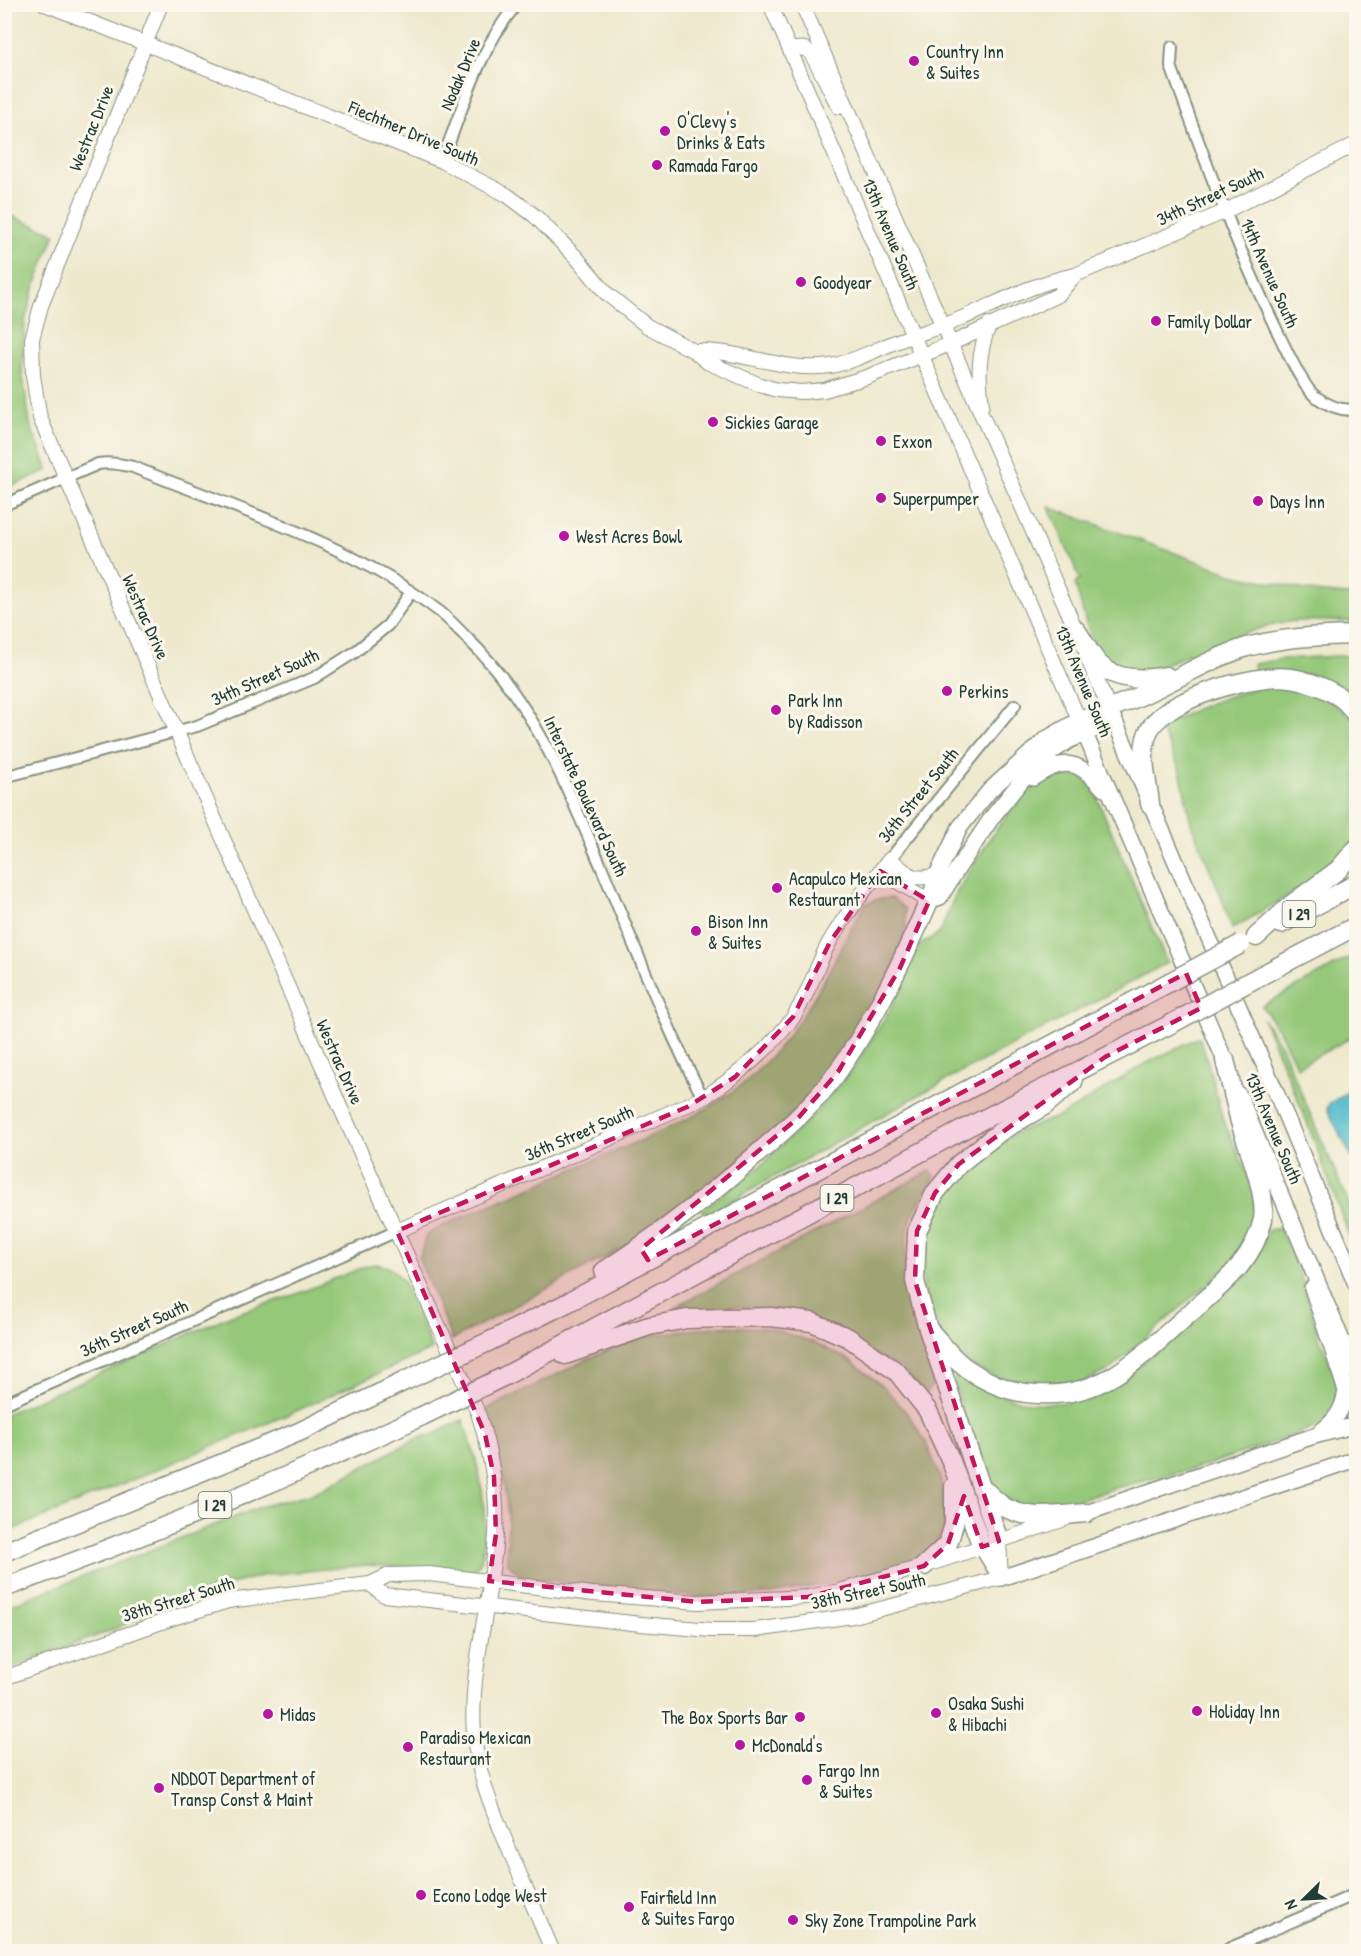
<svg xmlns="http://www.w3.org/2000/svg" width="1361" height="1956" viewBox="0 0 1361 1956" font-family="'Patrick Hand',sans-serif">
<rect width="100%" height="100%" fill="#fbf7ec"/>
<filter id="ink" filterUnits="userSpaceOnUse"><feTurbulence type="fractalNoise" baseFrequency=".0167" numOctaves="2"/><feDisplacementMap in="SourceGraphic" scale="12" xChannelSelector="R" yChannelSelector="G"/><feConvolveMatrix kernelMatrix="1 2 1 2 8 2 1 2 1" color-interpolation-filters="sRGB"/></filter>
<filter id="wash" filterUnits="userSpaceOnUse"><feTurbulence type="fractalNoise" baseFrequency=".008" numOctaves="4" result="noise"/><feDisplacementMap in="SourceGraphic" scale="24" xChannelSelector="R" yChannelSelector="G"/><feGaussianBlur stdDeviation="1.35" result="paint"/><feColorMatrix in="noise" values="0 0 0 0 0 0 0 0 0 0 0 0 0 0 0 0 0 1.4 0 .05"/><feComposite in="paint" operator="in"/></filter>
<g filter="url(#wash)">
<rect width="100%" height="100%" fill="#eee8cd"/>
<path fill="#95c879" stroke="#5a8256" stroke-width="1.5" d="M5,213L55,234L33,291L25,321L22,371L30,424L48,470L5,489Z
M1049,507L1232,574L1315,592L1356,596V621C1334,622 1309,619 1287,622C1239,631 1194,653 1148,671C1092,677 1088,626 1075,584L1080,579Z
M1356,655V700C1321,671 1298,675 1255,673L1253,664L1283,659Z
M1264,686H1285L1319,693L1354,719L1356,724V839L1327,873L1232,929L1221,896L1191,823L1180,770L1161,729C1192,707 1228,696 1264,686Z
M1058,771L1077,773L1093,788L1167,963L926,1091L707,1215L702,1210L758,1168L814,1114L853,1069L891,1008L918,946L940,933L955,895L992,835L1023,795L1046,775Z
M892,898L905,909L906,930L890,976L847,1050L785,1123L706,1189L637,1240L452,1340L419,1259L426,1235L446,1224C496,1202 547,1181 597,1159C655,1134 722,1110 766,1062C809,1017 835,958 865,904L878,899Z
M1356,954V1035L1297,1067L1281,1034L1262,1006Z
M1263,1019L1280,1044L1356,1220V1254L1304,1114Z
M1199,1037C1211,1064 1214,1094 1224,1121C1240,1161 1271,1206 1243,1248C1239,1254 1233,1260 1228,1266L1108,1371L1083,1382L1054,1388L1027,1387L1002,1380L972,1366L948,1343L931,1312L923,1282L922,1251L929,1220L947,1190L966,1167L1019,1131L1063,1115L1143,1065Z
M930,1171L935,1176C929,1187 922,1197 916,1208C889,1265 918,1326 936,1381L925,1394L902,1368L783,1311L730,1306L677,1314L675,1307Z
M1280,1228L1302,1280L1318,1334L1339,1386L1338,1400L1333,1412L1322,1424L1309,1430L1201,1467L1115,1488L1055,1507L1029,1508L997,1495L984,1475L953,1381L960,1374L993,1393L1029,1403H1061L1087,1397L1105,1389L1122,1381L1194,1317L1269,1230Z
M375,1264C388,1265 396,1271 403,1281L432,1349L294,1412L5,1533V1414L141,1356L229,1316L297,1294L366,1266Z
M720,1326L769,1328L813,1342L851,1361L885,1388L910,1417L926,1442L940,1477L946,1507L944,1527L934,1547L918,1560L846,1581L771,1594L702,1597L632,1591L522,1577L507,1562L508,1514L501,1464L483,1411L594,1356L645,1336Z
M463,1420C478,1459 487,1497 484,1538C483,1552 484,1564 472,1571L367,1565L265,1575L216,1588L156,1611L107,1632L5,1670V1607L263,1506L314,1493L418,1438L431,1435Z"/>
<path fill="#4cb8c9" stroke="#367a7e" stroke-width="1.5" d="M1352,1089H1356V1166L1327,1109L1329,1104Z"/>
</g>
<g filter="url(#ink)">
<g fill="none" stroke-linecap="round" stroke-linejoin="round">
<defs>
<path id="street" d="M1172,47L1171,66C1204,158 1237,249 1280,337C1287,351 1303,387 1315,396C1328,406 1341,411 1356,410
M442,161C463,108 479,48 517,4
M4,505L98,464C110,462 121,464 133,467C237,509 350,543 440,612C449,619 458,629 466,637C534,703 564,781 601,866C634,944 664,1023 703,1098
M4,777L197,726L314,678L355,652L388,625L411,592
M890,859L1015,705
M4,1404L397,1231
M1221,1952L1356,1894"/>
<path id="secondary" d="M45,4L442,161L507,195L535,216L576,257L607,294L647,326L694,351L707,362L760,385L777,390L802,392L824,390L867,377L950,344L1058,295L1075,275
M161,4L41,306L32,339L33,376L40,418L341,1109L478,1413C491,1452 498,1493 496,1534C492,1601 469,1667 474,1734C477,1774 493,1810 508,1847C523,1882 538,1917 553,1952
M770,4L1079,720
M802,4L1079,637
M791,50C795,49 801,48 805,49C814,52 832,96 839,107
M694,351C740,349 783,373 830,366C853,362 873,351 895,342C916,334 939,328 960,319C998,303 1034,283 1075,275L1224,212L1356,144
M982,405C978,374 978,354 989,325
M1086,655L1109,708
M880,871L929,901
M397,1231L703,1098C737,1076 767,1052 792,1019C809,995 816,966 830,941C848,911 868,885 890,859C909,874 911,882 937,875
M370,1584L384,1595L641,1624L711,1630H755L853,1616L1001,1578L999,1541
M4,1678L176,1617L228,1601L370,1584L389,1575L429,1574L593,1594L698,1602L808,1597L840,1591L924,1566L1065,1519"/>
<path id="primary" d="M1079,720L1229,1070
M1033,778C1066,756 1079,761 1104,789
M929,901L937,875L960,827L990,790L1046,739L1079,720L1109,708L1278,1097L1356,1284
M929,901L940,897L958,868L993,816L1026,775L1050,753L1070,740L1114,721
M1239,1095L1356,1374
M1312,1288L1346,1391C1343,1410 1336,1420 1320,1432
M1086,1513L1314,1436L1356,1425
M982,1547L1001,1578L1356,1459"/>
<path id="highway" d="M1076,630C1084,641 1091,657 1101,666C1119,681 1145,680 1166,676
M1109,708C1157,693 1199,662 1247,647C1283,637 1319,636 1356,635
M1150,804C1148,782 1137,748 1151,727C1170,698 1255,673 1290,678C1306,680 1327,688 1341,698C1347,702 1352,709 1356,714
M1281,924L1356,884
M1256,937L1292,904L1338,870L1356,849
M1260,976L1356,926
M604,1271C658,1236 708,1197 756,1155C786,1129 816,1103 839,1070C876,1017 903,960 929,901
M928,1329C940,1341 952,1359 966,1368C987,1383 1011,1393 1037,1394C1105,1399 1142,1355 1189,1314C1219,1287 1254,1262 1263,1219C1267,1194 1248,1147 1240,1122C1235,1101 1230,1081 1225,1060
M490,1341L567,1303L1151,992
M565,1355L649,1326L687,1319L771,1317L812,1322L849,1338L897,1372L928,1411L951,1461L982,1547
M505,1376L966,1128L1171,1024
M982,1488C988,1493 994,1499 1000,1504C1024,1522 1058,1515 1086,1513
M999,1541L928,1329L915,1281L917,1231L935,1193L959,1164L1001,1131L1044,1106L1073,1082
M4,1552L299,1432L407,1380
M924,1566L948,1544L954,1524V1486
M4,1588C146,1536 285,1479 422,1416"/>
</defs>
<use href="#street" stroke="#869280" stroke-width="14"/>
<use href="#secondary" stroke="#869280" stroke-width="16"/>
<use href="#primary" stroke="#869280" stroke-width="18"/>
<use href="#highway" stroke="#869280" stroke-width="21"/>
<use href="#street" stroke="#fff" stroke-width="10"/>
<use href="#secondary" stroke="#fff" stroke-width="14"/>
<use href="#primary" stroke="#fff" stroke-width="15"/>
<use href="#highway" stroke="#fff" stroke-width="18"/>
<defs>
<path id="highway-bridge" d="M1151,992L1241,944
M1171,1024L1260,976
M407,1380L490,1341
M422,1416L505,1376"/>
</defs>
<use href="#highway-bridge" stroke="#869280" stroke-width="21" stroke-linecap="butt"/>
<use href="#highway-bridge" stroke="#fff" stroke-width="18"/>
</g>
</g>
<path fill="#c2185b" fill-opacity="0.2" stroke="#c2185b" stroke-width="4.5" stroke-dasharray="12 8" stroke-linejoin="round" d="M880,871L929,901L900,968L838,1072L799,1117L641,1249L648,1260L1186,973L1201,1008L1105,1057L959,1164L935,1193L917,1231L915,1281L999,1541L982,1547L964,1496L948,1544L924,1566L808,1597L698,1602L489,1581L496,1534L494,1477L485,1434L397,1231L687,1107L735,1077L793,1017L830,942Z"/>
<g fill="#b5179e" stroke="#fbf7ec" stroke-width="2">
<circle cx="914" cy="61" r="6"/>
<circle cx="665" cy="131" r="6"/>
<circle cx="657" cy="165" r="6"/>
<circle cx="801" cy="282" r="6"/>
<circle cx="1156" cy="321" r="6"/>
<circle cx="713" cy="422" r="6"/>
<circle cx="881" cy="441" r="6"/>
<circle cx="881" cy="498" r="6"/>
<circle cx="1258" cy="501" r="6"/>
<circle cx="564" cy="536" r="6"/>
<circle cx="947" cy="691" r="6"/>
<circle cx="776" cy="710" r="6"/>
<circle cx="777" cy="888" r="6"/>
<circle cx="696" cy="931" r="6"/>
<circle cx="1197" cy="1711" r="6"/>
<circle cx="936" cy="1713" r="6"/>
<circle cx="268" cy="1714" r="6"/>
<circle cx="800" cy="1717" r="6"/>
<circle cx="740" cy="1745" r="6"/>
<circle cx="408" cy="1747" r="6"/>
<circle cx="807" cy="1780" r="6"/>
<circle cx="159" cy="1788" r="6"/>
<circle cx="421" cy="1895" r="6"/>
<circle cx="629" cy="1907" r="6"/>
<circle cx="793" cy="1920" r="6"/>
</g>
<g text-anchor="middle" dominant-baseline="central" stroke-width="6" stroke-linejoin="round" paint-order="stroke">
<g fill="#fbf7ec" stroke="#61756b" stroke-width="1.5">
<rect x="1282.5" y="901" width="33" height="26" rx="4.5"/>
<rect x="820.5" y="1185" width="33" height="26" rx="4.5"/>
<rect x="198.5" y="1492" width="33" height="26" rx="4.5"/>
</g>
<g font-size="16" font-weight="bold" fill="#1f3d34">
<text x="1299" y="914">I 29</text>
<text x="837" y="1198">I 29</text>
<text x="215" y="1505">I 29</text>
</g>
<g font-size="18" fill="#1f3d34" stroke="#fbf7ec" text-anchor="start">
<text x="926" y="51">Country Inn<tspan x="926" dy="21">&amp; Suites</tspan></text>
<text x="677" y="121">O'Clevy's<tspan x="677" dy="21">Drinks &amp; Eats</tspan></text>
<text x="669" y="165">Ramada Fargo</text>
<text x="813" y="282">Goodyear</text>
<text x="1168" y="321">Family Dollar</text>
<text x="725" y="422">Sickies Garage</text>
<text x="893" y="441">Exxon</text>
<text x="893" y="498">Superpumper</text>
<text x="1270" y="501">Days Inn</text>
<text x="576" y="536">West Acres Bowl</text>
<text x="959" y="691">Perkins</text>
<text x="788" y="700">Park Inn<tspan x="788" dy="21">by Radisson</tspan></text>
<text x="789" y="878">Acapulco Mexican<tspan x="789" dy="21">Restaurant</tspan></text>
<text x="708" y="921">Bison Inn<tspan x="708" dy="21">&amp; Suites</tspan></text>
<text x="948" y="1703">Osaka Sushi<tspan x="948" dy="21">&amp; Hibachi</tspan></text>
<text x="1209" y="1711">Holiday Inn</text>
<text x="280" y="1714">Midas</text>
<text x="788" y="1717" text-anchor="end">The Box Sports Bar</text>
<text x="420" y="1737">Paradiso Mexican<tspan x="420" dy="21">Restaurant</tspan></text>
<text x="752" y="1745">McDonald's</text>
<text x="819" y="1770">Fargo Inn<tspan x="819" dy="21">&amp; Suites</tspan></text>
<text x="171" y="1778">NDDOT Department of<tspan x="171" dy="21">Transp Const &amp; Maint</tspan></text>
<text x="433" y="1895">Econo Lodge West</text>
<text x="641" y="1897">Fairfield Inn<tspan x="641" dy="21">&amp; Suites Fargo</tspan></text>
<text x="805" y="1920">Sky Zone Trampoline Park</text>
</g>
<g font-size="18" fill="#1f3d34" stroke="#fbf7ec">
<text transform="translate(460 74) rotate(-67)">Nodak Drive</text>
<text transform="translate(91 128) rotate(-68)">Westrac Drive</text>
<text transform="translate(414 133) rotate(23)">Fiechtner Drive South</text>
<text transform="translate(1210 196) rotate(-25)">34th Street South</text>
<text transform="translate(891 234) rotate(67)">13th Avenue South</text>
<text transform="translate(1270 273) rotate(66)">14th Avenue South</text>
<text transform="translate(146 617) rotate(66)">Westrac Drive</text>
<text transform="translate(265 677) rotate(-24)">34th Street South</text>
<text transform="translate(1084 681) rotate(67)">13th Avenue South</text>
<text transform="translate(918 795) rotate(-51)">36th Street South</text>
<text transform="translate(586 796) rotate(65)">Interstate Boulevard South</text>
<text transform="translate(340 1062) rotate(66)">Westrac Drive</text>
<text transform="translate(1274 1128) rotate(67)">13th Avenue South</text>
<text transform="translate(579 1133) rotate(-23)">36th Street South</text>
<text transform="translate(134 1328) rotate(-24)">36th Street South</text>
<text transform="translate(868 1591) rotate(-12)">38th Street South</text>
<text transform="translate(178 1599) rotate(-17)">38th Street South</text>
</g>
</g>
<rect width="1361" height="1956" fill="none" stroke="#fbf7ec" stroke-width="24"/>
<g transform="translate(1304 1899) rotate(246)" stroke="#fbf7ec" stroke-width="4.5" paint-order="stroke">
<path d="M0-4.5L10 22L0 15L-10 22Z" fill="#1f3d34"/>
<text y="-9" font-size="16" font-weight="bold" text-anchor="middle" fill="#1f3d34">N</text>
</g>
</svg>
